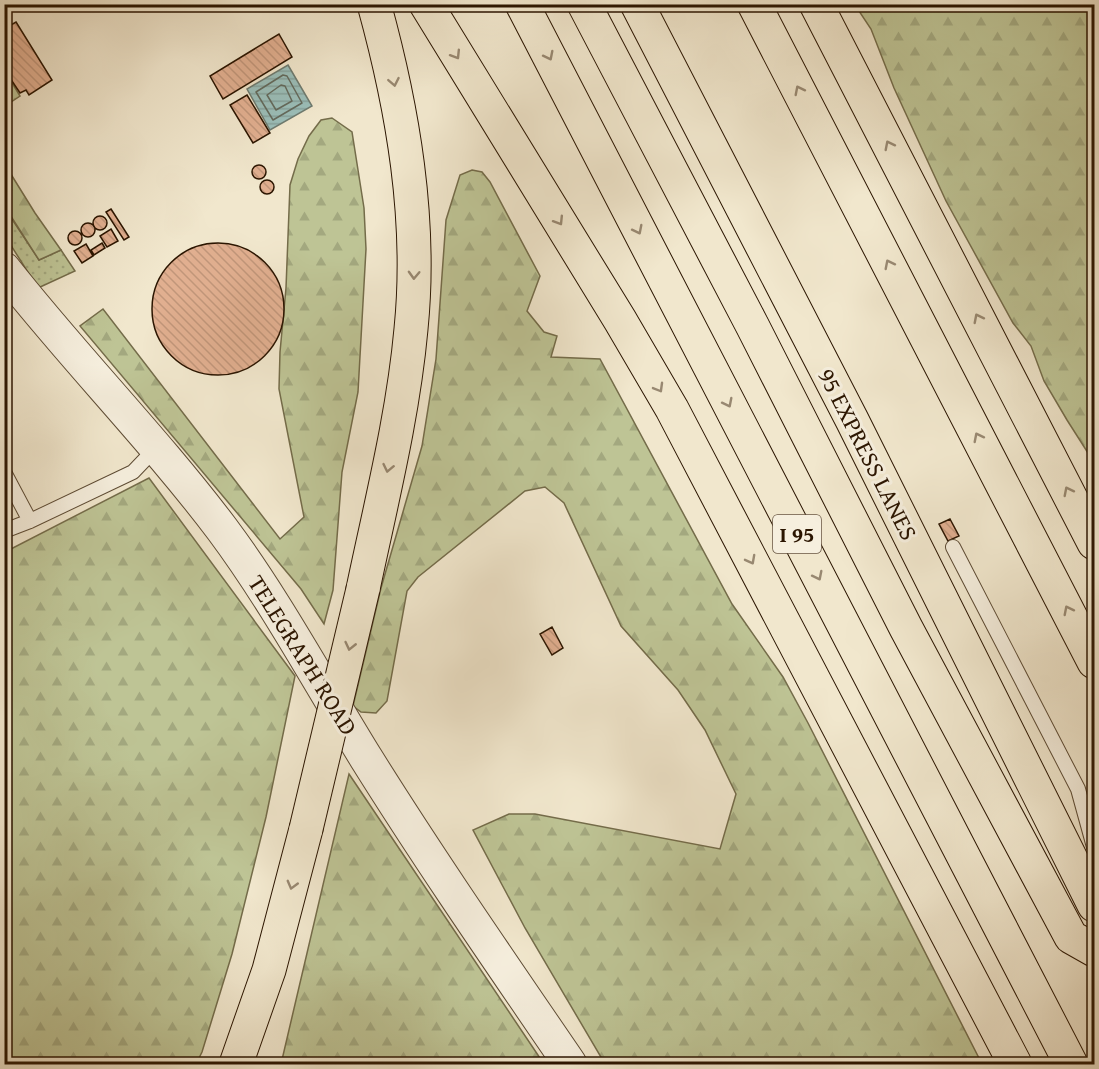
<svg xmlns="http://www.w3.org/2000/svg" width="1099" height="1069" viewBox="0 0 1099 1069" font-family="'Gentium Book Plus',serif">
<defs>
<pattern id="grass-dots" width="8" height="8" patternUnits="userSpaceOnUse" patternTransform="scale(1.5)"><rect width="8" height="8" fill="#bec495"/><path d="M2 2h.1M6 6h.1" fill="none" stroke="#a3a87f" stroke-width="1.8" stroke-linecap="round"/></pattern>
<pattern id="forest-firs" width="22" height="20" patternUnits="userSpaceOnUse" patternTransform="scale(1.5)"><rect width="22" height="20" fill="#bec495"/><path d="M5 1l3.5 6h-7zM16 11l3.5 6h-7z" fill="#a3a87f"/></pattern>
<pattern id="water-rules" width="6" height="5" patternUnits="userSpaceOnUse" patternTransform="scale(1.5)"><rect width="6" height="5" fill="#9bbfba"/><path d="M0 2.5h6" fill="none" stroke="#86a39e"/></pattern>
<pattern id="building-back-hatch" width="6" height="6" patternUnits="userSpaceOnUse" patternTransform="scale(1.5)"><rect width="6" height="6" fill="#e1af90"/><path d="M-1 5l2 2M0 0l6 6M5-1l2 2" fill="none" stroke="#c1967a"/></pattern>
</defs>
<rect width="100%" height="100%" fill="#f1e7cd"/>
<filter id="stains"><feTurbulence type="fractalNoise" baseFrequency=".00333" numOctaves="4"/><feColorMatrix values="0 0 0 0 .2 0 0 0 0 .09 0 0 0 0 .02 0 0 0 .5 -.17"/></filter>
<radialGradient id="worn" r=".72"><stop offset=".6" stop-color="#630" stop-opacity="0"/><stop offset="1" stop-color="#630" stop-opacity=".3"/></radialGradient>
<path fill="url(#grass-dots)" stroke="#746c4a" stroke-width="1.5" d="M5,71L20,96L5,106H4Z
M4,207L39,260L61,250L75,271L38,288L5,236Z"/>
<path fill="url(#forest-firs)" stroke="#746c4a" stroke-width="1.5" d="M855,5H1094V459L1088,453L1067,420L1044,381L1031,346L1013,323L946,201L894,88L871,29Z
M332,118L352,132L364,208L366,249L358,392L342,472L333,590L324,624L301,589L80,326L103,309L280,539L304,517L279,389L280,352L286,288L290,185L298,159L309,136L321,120Z
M4,163L35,213L61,250L39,260L5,207Z
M472,170L482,172L490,182L540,276L527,311L544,332L557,336L551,357L600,359L732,604L783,677L808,723L982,1064H605L525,928L473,830L509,814H535L720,849L736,794L705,730L678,690L621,626L564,503L545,487L525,491L418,577L407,591L387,701L376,713L361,712L353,706L381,588L422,446L436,359L446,220L460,175Z
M149,478L295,676L266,817L232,954L202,1052L196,1064H5V552Z
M349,774L544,1064H281Z"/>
<path fill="url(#water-rules)" stroke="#6e7b70" stroke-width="1.5" d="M288,65L312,106L270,130L247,89Z"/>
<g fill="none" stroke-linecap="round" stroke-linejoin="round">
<path stroke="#636a5d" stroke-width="1.5" d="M283,75L287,76L302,103L273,120L256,92Z
M281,85L285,86L292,101L276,110L267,95Z"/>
</g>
<path fill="url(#building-back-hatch)" stroke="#2b1500" stroke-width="1.5" d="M16,22L52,80L29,95L26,90L20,93L4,69V29Z
M279,34L292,57L223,99L210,76Z
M247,95L270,133L253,143L230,105Z
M252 172a7 7 0 1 1 14 0a7 7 0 1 1-14 0Z
M260 187a7 7 0 1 1 14 0a7 7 0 1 1-14 0Z
M111,209L129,237L124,240L106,212Z
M93 223a7 7 0 1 1 14 0a7 7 0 1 1-14 0Z
M81 230a7 7 0 1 1 14 0a7 7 0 1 1-14 0Z
M111,229L118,241L107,247L100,236Z
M68 238a7 7 0 1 1 14 0a7 7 0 1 1-14 0Z
M102,243L105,248L94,255L91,250Z
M152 309a66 66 0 1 1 132 0a66 66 0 1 1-132 0Z
M86,244L93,256L82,263L74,251Z
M950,519L959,536L948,541L939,524Z
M552,627L563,648L552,655L540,634Z"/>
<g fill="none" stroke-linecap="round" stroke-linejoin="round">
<defs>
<path id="service" d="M4,472L30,521
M4,531L30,521L133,472L155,449
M953,547L1078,789L1094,847"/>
<path id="tertiary" d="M4,269C74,358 154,439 222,529C275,600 319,682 366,758C431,862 501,963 570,1064"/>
<path id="motorway" d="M426,4L620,320L672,409L1015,1064
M522,4L1071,1064
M584,4L752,325L906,628L1071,937L1094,950
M637,4L852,420L1094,905
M754,4L1094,662
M816,4L1094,543
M363,589C381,503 403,417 411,329C422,220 403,109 374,4
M236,1064L269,970L306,829"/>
</defs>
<use href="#service" stroke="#5c4a33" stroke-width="16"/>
<use href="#tertiary" stroke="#5c4a33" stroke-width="35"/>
<use href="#motorway" stroke="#2b1500" stroke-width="35"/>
<use href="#service" stroke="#f6efde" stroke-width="14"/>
<use href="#tertiary" stroke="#f6efde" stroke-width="33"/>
<use href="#motorway" stroke="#f1e7cd" stroke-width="33"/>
<defs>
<path id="motorway-bridge" d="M306,829L363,589"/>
</defs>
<use href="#motorway-bridge" stroke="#2b1500" stroke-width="35" stroke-linecap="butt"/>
<use href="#motorway-bridge" stroke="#f1e7cd" stroke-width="33"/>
</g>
<defs><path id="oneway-chevron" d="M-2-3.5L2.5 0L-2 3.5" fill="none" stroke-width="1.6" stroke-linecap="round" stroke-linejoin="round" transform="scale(1.5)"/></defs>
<g stroke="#988871">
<use href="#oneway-chevron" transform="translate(456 55) rotate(58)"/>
<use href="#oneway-chevron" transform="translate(549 56) rotate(63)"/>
<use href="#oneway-chevron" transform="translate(394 82) rotate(79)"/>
<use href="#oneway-chevron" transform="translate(799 90) rotate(-117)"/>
<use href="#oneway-chevron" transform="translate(889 145) rotate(-117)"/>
<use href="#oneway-chevron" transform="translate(559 221) rotate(58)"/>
<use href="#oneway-chevron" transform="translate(638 230) rotate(63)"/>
<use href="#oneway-chevron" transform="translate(889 264) rotate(-117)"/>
<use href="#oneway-chevron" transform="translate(414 275) rotate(92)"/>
<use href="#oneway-chevron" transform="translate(978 318) rotate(-117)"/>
<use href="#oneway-chevron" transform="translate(659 388) rotate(60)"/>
<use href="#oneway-chevron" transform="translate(728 403) rotate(63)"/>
<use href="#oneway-chevron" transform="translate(978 437) rotate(-117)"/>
<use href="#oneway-chevron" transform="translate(388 468) rotate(102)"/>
<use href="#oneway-chevron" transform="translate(1068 491) rotate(-117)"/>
<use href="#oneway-chevron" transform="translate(751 560) rotate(62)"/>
<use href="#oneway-chevron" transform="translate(818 576) rotate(63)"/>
<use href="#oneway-chevron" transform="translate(1068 610) rotate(-117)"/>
<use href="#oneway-chevron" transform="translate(350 646) rotate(103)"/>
<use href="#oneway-chevron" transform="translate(292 885) rotate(105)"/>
</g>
<g text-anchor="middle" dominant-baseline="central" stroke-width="6" stroke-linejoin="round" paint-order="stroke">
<rect fill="#f6efde" stroke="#685643" stroke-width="1.5" x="773" y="515" width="48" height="38" rx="4.5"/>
<g font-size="22" font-weight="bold" fill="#2b1500">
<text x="797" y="534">I 95</text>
</g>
<g font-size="24" fill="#2b1500" stroke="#f6efde">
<text transform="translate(868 454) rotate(63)">95 EXPRESS LANES</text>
<text transform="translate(303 655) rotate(58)">TELEGRAPH ROAD</text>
</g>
</g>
<rect width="1099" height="1069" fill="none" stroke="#f1e7cd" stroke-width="24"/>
<rect x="6" y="6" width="1087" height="1057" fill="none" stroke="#2b1500" stroke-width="3"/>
<rect x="12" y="12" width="1075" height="1045" fill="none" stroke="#2b1500" stroke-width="1.5"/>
<rect width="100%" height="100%" filter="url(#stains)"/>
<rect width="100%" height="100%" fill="url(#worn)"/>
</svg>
